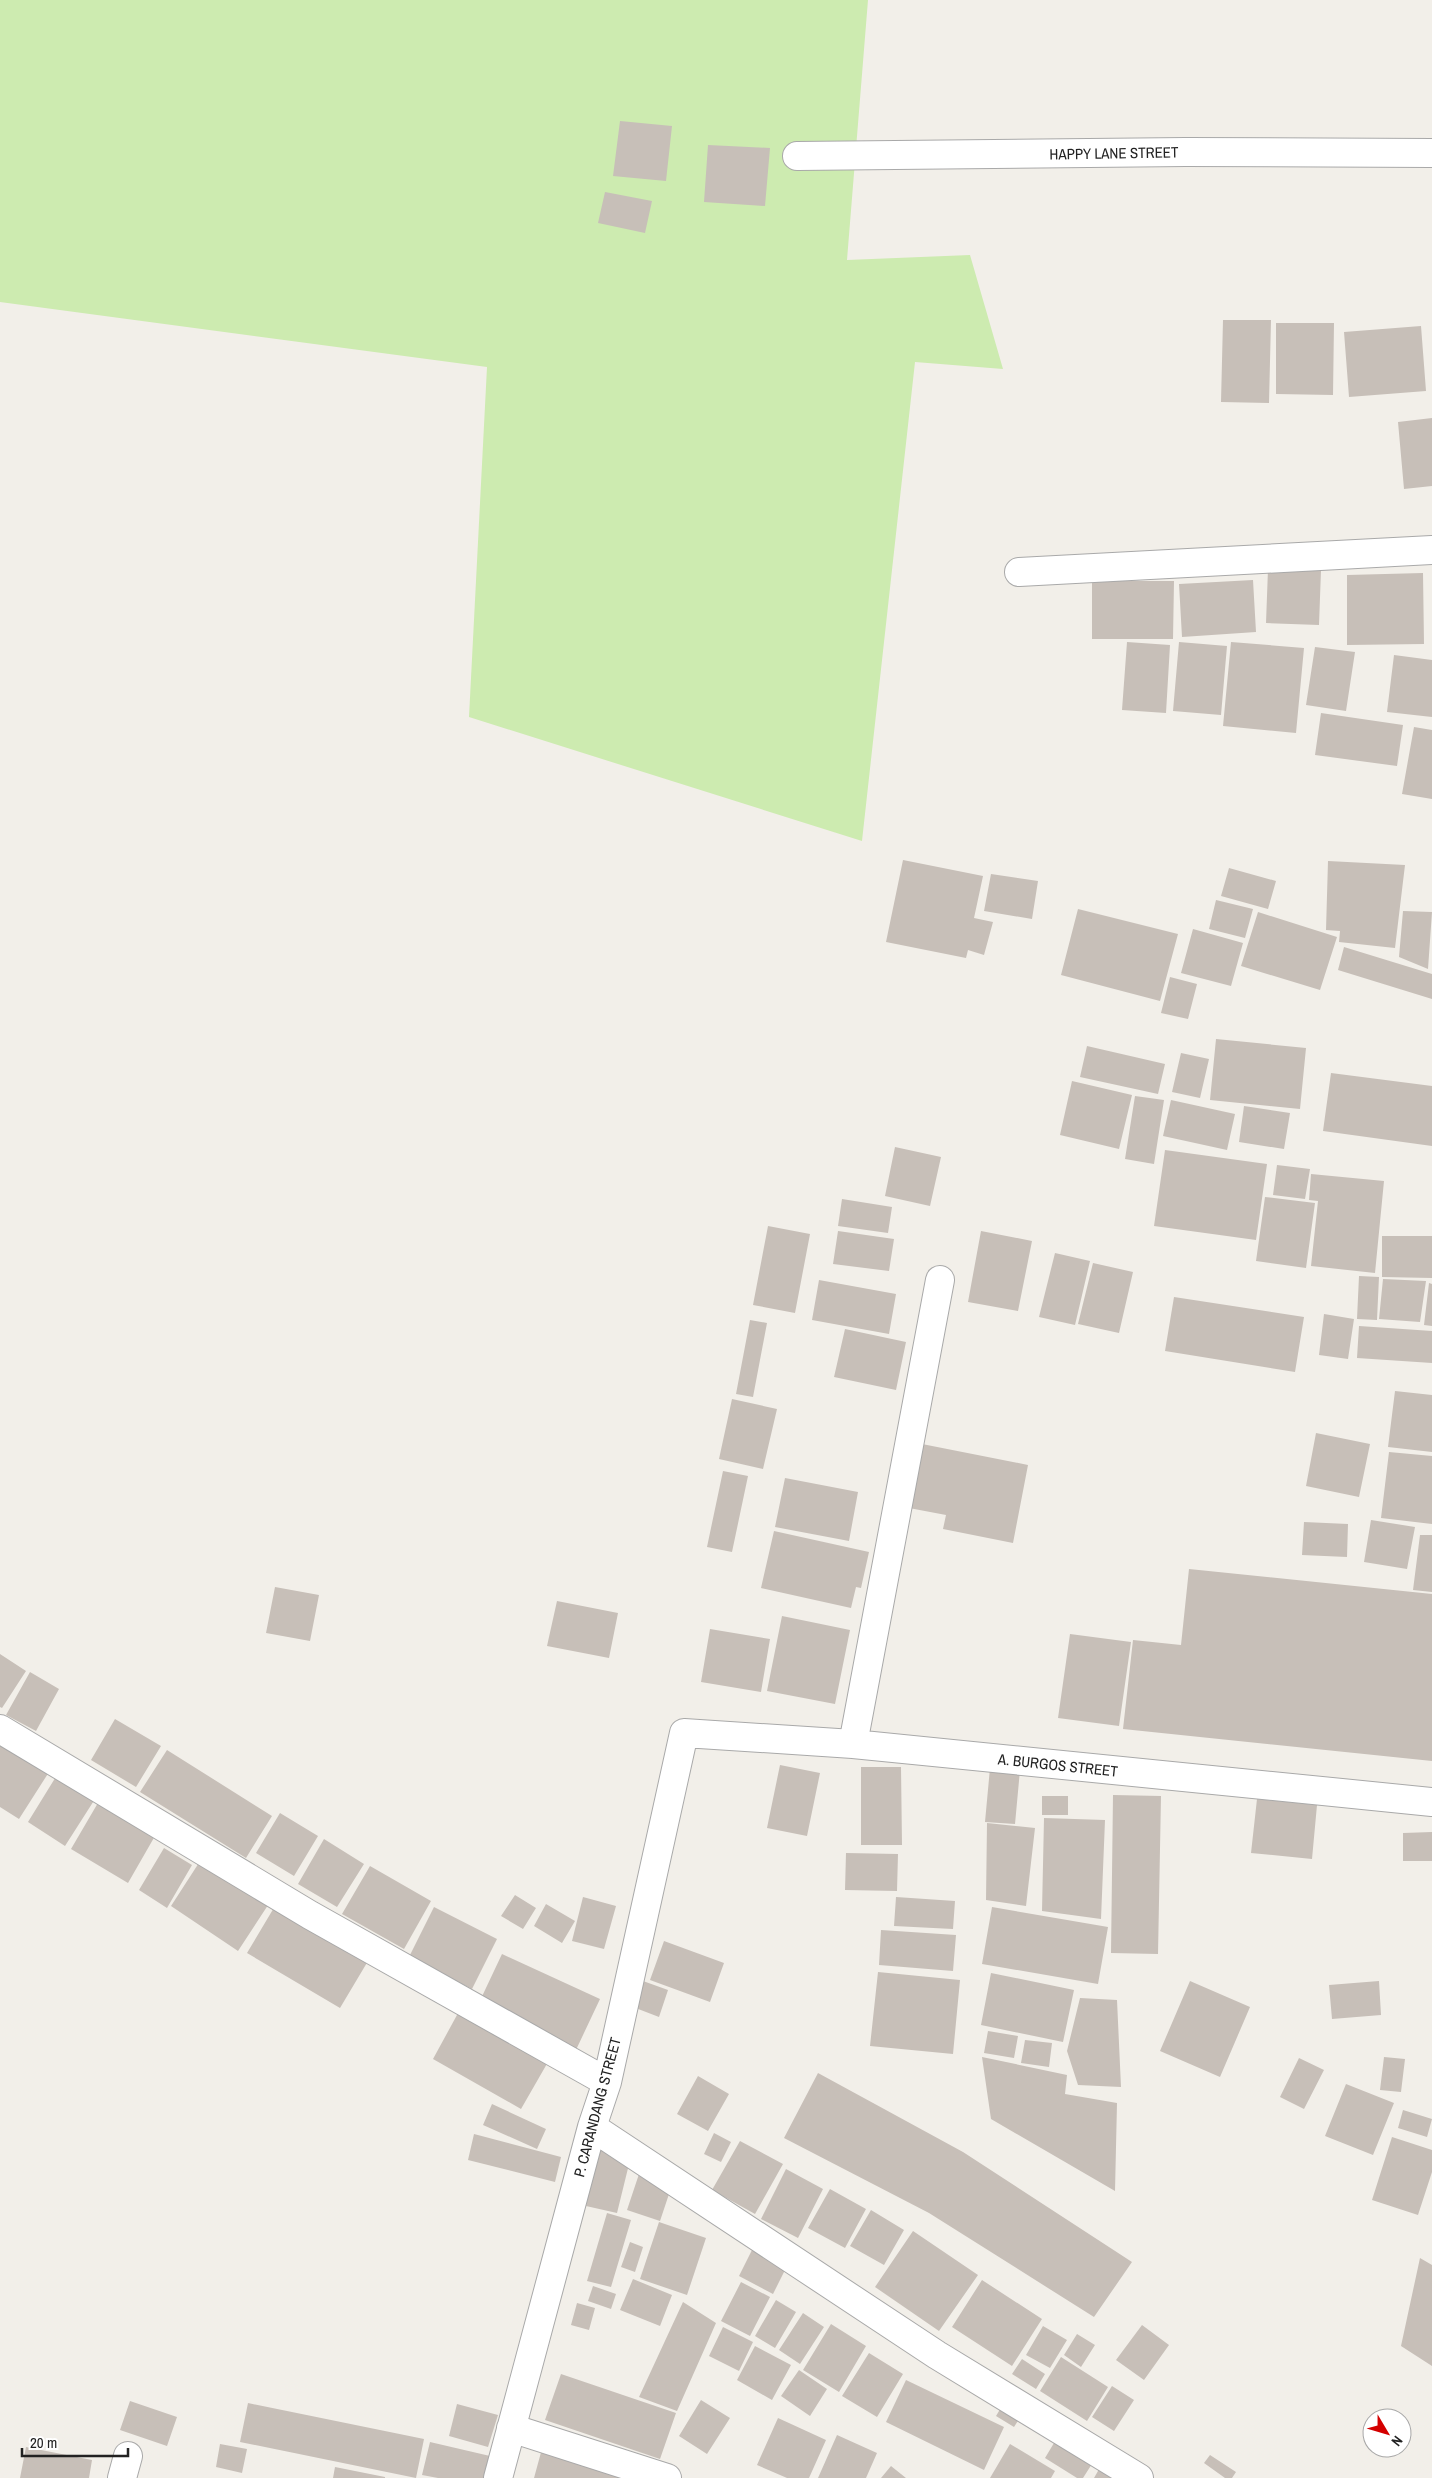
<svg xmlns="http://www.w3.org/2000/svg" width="1432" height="2478" viewBox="0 0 1432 2478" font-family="'Archivo Narrow',sans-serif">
<rect width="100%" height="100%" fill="#f2efe9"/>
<path fill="#cdebb0" d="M0,0H868L847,260L970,255L1003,369L915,362L862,841L469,717L487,367L0,302Z"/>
<path fill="#c7bfb8" d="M620,121L672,126L666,181L613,176Z
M708,145L770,148L765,206L704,202Z
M605,192L652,201L645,233L598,223Z
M1223,320H1271L1269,403L1221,402Z
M1276,323H1334L1333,395L1276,394Z
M1421,326L1426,391L1349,397L1344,332Z
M1432,418V486L1404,489L1398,422Z
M1268,569L1321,570L1319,625L1266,623Z
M1423,573L1424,644L1347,645V575Z
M1253,580L1256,632L1182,637L1179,584Z
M1092,581H1174L1173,639H1092Z
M1127,642L1170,645L1166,713L1122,710Z
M1179,642L1227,646L1221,715L1173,711Z
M1231,642L1304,648L1296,733L1223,726Z
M1315,647L1355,652L1346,711L1306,705Z
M1394,655L1432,660V717L1387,712Z
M1321,713L1403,725L1397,766L1315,755Z
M1414,727L1432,730V799L1402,794Z
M903,860L983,876L974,918L993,922L984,955L968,950L966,958L886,942Z
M1328,861L1405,865L1395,948L1339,942L1340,931L1326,930Z
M1229,868L1276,881L1268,909L1221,896Z
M991,874L1038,881L1032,919L984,911Z
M1216,900L1253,909L1245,938L1209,929Z
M1078,909L1178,934L1160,1001L1061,975Z
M1403,911L1432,912L1428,969L1399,957Z
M1258,912L1337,937L1320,990L1241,966Z
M1193,929L1243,943L1231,986L1181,973Z
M1344,947L1432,974V999L1338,970Z
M1170,977L1197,984L1188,1019L1161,1013Z
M1216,1039L1306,1048L1300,1109L1210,1100Z
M1087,1046L1165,1064L1158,1094L1080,1077Z
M1181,1053L1209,1059L1200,1098L1172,1092Z
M1331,1073L1432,1086V1146L1323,1131Z
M1072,1081L1132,1095L1119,1149L1060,1135Z
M1135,1096L1164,1100L1154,1164L1125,1159Z
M1171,1100L1235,1114L1227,1150L1163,1136Z
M1244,1106L1290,1113L1284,1149L1239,1142Z
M895,1147L941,1157L930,1206L885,1196Z
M1165,1150L1267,1164L1256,1240L1154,1226Z
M1277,1165L1310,1169L1305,1199L1273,1195Z
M1311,1174L1384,1181L1375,1273L1311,1266L1318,1201L1309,1200Z
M1265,1197L1315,1203L1306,1268L1256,1261Z
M842,1199L892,1207L888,1233L838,1226Z
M768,1226L810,1234L795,1313L753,1305Z
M838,1231L894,1239L889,1271L833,1264Z
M981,1231L1032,1241L1018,1311L968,1302Z
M1382,1236H1432V1278L1382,1277Z
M1055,1253L1090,1261L1075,1325L1039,1317Z
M1093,1263L1133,1272L1119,1333L1078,1324Z
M1359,1276L1379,1277L1377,1320L1357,1319Z
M1383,1279L1426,1281L1420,1322L1379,1319Z
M819,1280L896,1294L889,1334L812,1320Z
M1429,1283L1432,1284V1326L1424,1325Z
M1174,1297L1304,1317L1295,1372L1165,1351Z
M1324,1314L1354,1319L1348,1359L1319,1355Z
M750,1320L767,1323L753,1397L736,1394Z
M1359,1326L1432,1331V1363L1357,1358Z
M845,1329L906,1342L896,1390L834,1377Z
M1395,1391L1432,1395V1452L1388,1447Z
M732,1399L777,1409L763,1469L719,1459Z
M1316,1433L1370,1444L1359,1497L1306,1486Z
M922,1444L1028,1465L1013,1543L943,1529L946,1515L909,1508Z
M1389,1452L1432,1456V1524L1381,1518Z
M723,1471L748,1476L732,1552L707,1547Z
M785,1478L858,1492L849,1541L775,1527Z
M1371,1520L1415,1527L1407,1569L1364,1562Z
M1304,1522L1348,1524L1347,1557L1302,1555Z
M774,1531L869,1552L861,1588L856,1587L851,1608L761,1588Z
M1420,1535H1432V1592L1413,1590Z
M1189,1569L1432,1594V1761L1123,1729L1133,1640L1181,1645Z
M275,1587L319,1595L310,1641L266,1633Z
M557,1601L618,1613L609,1658L547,1646Z
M782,1616L850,1630L835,1704L767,1691Z
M710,1629L770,1639L761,1692L701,1682Z
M1070,1634L1131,1642L1119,1726L1058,1718Z
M0,1654L26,1671L2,1708L0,1707Z
M30,1672L59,1689L36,1731L6,1715Z
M115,1719L161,1746L136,1787L91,1760Z
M0,1741L49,1772L19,1819L0,1807Z
M167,1750L272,1816L246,1858L140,1792Z
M780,1765L820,1773L807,1836L767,1828Z
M861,1767H901L902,1845H861Z
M990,1768L1020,1770L1015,1824L985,1822Z
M57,1775L95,1799L65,1846L28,1822Z
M1113,1795L1161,1796L1158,1954L1111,1953Z
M102,1796L159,1829L128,1883L71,1849Z
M1042,1796H1068V1815H1042Z
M1257,1799L1317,1805L1312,1859L1251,1853Z
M280,1813L318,1836L294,1876L256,1853Z
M1044,1818L1105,1820L1101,1919L1042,1911Z
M987,1823L1035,1828L1026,1906L986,1900Z
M1432,1832V1861H1403V1833Z
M324,1839L364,1864L337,1907L298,1884Z
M164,1848L192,1865L167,1908L139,1890Z
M846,1853L898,1854L897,1891L845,1890Z
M204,1855L272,1899L238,1951L171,1906Z
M370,1866L431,1901L404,1949L342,1914Z
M515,1895L536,1908L523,1929L501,1916Z
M583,1897L616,1906L604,1949L572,1941Z
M896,1897L955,1901L953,1929L894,1926Z
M546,1904L575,1921L562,1943L534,1926Z
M275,1906L368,1961L340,2008L247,1953Z
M434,1907L497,1939L472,1989L409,1957Z
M992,1907L1108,1927L1098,1984L982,1964Z
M881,1930L956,1935L953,1971L879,1965Z
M664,1941L724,1963L710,2002L650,1980Z
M502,1954L600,1999L575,2052L477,2007Z
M878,1972L960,1980L953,2054L870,2046Z
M991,1973L1074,1990L1063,2042L981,2025Z
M643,1981L668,1990L659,2017L633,2007Z
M1190,1981L1250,2007L1220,2077L1160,2051Z
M1379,1981L1381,2015L1332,2019L1329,1985Z
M1080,1998L1117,2000L1121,2087L1078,2085L1067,2051Z
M463,2004L552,2055L521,2109L433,2059Z
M988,2031L1018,2036L1014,2058L984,2053Z
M1025,2040L1052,2043L1049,2067L1021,2063Z
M982,2057L1067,2075L1065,2094L1117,2103L1115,2191L991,2119Z
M1384,2057L1405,2059L1401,2092L1380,2090Z
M1299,2058L1324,2070L1304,2109L1280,2097Z
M818,2073L963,2152L1132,2262L1094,2317L929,2213L784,2138Z
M698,2076L729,2094L708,2131L677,2114Z
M1346,2084L1394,2103L1373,2155L1325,2136Z
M492,2104L546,2129L537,2149L483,2125Z
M1403,2110L1432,2119L1427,2137L1398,2128Z
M714,2133L731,2142L721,2162L704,2154Z
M474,2134L561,2157L555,2182L468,2160Z
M1392,2137L1432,2150V2172L1418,2215L1372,2200Z
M740,2141L783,2164L755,2214L712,2190Z
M599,2148L631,2156L617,2213L586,2206Z
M786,2169L823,2189L798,2238L761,2219Z
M639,2174L672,2185L660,2221L627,2210Z
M830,2189L866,2209L845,2248L808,2228Z
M871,2210L904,2230L884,2265L850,2246Z
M607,2213L631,2220L611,2287L587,2281Z
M659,2222L706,2238L687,2295L640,2279Z
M913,2231L978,2275L939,2331L875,2287Z
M630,2242L643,2247L635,2272L621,2267Z
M752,2250L786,2268L773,2294L739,2276Z
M1420,2258L1432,2265V2366L1401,2346Z
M633,2279L672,2295L660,2326L620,2310Z
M982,2280L1042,2319L1012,2366L952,2327Z
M741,2282L770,2297L750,2336L721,2321Z
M593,2286L616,2294L611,2309L588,2301Z
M776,2300L796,2312L775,2348L755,2336Z
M683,2302L716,2323L677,2411L639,2397Z
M577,2303L595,2308L589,2330L571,2325Z
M803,2313L824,2327L800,2364L779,2350Z
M831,2324L866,2346L839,2392L803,2370Z
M1142,2325L1169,2345L1144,2380L1116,2360Z
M1043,2326L1067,2340L1050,2368L1026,2355Z
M723,2327L753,2342L739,2371L709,2356Z
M1077,2334L1095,2345L1081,2367L1064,2355Z
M755,2346L791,2365L772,2400L737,2380Z
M869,2353L903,2374L877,2417L842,2396Z
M1061,2357L1108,2387L1087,2421L1040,2391Z
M1022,2359L1045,2374L1036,2389L1012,2374Z
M799,2370L827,2389L810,2416L781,2396Z
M561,2374L676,2413L660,2459L545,2420Z
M906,2380L1004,2427L984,2470L886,2422Z
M1112,2386L1134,2400L1114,2431L1092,2417Z
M701,2400L730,2418L707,2454L679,2436Z
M130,2401L177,2417L167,2446L120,2430Z
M1005,2401L1023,2413L1014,2427L996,2416Z
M248,2403L424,2439L416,2478L240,2442Z
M457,2404L498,2415L488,2447L449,2436Z
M778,2418L826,2440L809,2478H787L757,2465Z
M1060,2433L1097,2456L1083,2478H1077L1045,2458Z
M837,2435L877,2453L866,2478H818Z
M430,2442L490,2456L485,2478H438L422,2475Z
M220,2444L247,2449L242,2473L216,2467Z
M1010,2444L1055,2471L1051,2478H990Z
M543,2445L639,2478H534Z
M26,2447L92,2460L89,2478H20Z
M1210,2455L1236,2472L1232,2478H1225L1204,2463Z
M1102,2464L1119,2478H1094Z
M891,2466L906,2478H881Z
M335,2467L385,2477V2478H333Z"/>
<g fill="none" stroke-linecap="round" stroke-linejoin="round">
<defs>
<path id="minor" d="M797,156L1186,152L1432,153
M1019,572L1432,550
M0,1729L310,1915L607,2082
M853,1744L940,1280
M592,2127L937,2355L1139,2478
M511,2428L667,2478
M122,2478L128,2456
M498,2478L592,2127L607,2082L684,1733L853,1744L1432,1802"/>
</defs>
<use href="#minor" stroke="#a9a9a9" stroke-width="30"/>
<use href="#minor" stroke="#fff" stroke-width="28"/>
</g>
<g text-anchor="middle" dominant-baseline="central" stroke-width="5" stroke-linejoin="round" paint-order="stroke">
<g font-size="15" fill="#222" stroke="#fff">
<text transform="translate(1114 153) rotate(-1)">HAPPY LANE STREET</text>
<text transform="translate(1058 1765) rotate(6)">A. BURGOS STREET</text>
<text transform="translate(597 2107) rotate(-75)">P. CARANDANG STREET</text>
</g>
</g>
<g transform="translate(1387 2433) rotate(128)"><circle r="24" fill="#ffffff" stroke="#a7a7a7"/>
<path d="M0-4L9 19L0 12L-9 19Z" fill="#d40000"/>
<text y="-8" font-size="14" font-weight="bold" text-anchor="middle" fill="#222222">N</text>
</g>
<path d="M22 2448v8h106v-8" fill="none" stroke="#222222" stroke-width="2.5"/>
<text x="30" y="2448" font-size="15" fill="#222222" stroke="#ffffff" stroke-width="4" paint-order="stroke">20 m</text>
</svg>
